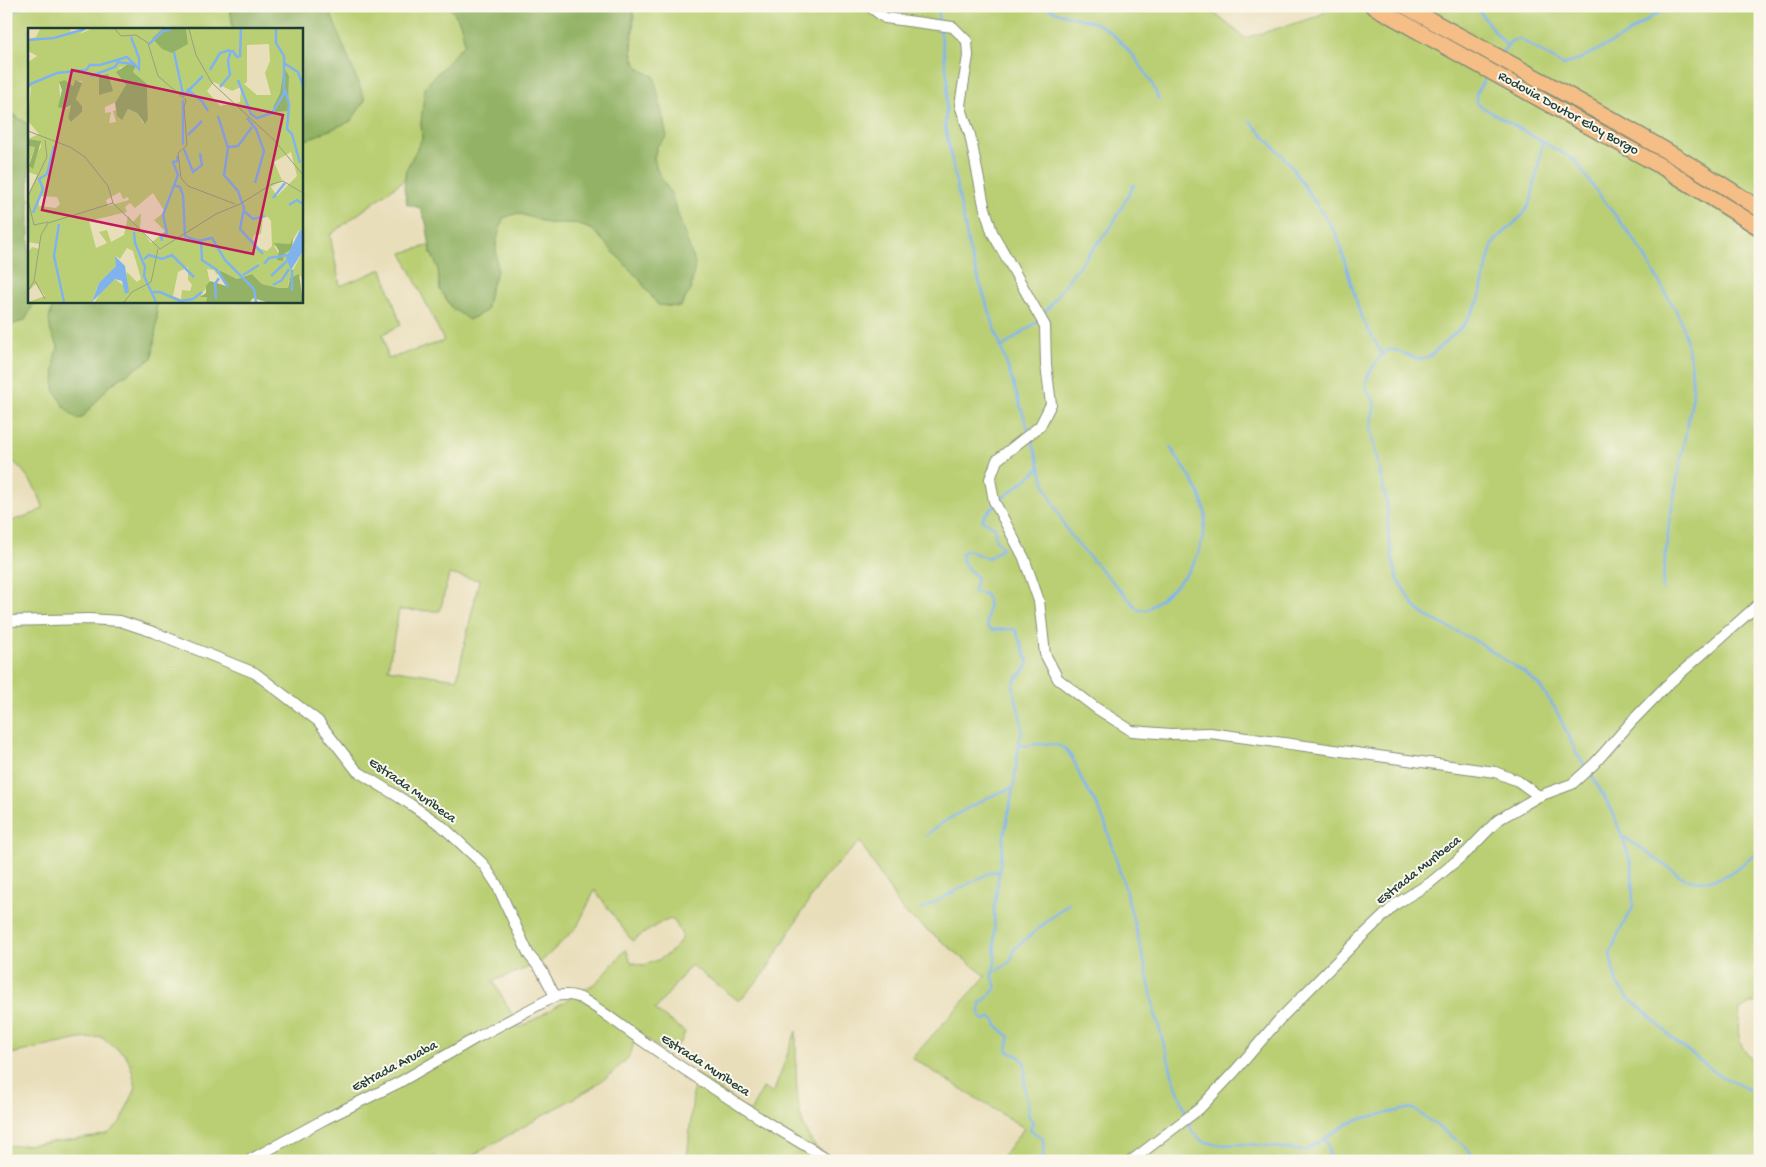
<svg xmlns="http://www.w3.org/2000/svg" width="1766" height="1167" viewBox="0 0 1766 1167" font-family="'Gochi Hand',sans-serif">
<rect width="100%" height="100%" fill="#fbf7ec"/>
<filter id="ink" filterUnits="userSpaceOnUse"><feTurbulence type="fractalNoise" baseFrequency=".02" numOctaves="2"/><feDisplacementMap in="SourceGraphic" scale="10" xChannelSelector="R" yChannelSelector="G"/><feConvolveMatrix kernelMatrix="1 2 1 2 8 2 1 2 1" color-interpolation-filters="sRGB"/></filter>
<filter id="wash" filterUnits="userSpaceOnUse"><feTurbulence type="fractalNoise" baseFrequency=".0096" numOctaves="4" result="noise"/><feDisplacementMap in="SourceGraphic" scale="20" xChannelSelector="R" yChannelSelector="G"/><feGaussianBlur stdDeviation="1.12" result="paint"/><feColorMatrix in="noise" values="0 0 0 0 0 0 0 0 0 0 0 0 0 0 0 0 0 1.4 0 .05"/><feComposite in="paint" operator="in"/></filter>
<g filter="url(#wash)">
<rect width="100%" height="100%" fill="#e9deba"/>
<path fill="#bacf73" stroke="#6c8654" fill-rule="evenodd" d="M6,6H230L233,29H29V125L6,110Z
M327,6H447C459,15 464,30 464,44L454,56L421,122L422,139L406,170L404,180L330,235L340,286L382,269L401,325L383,334L388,359L444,341L402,253L431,245V253L438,268L440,290L486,311L490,290L497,271L496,243L503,218L517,213L548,223H575L593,230L639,279L658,305L680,307L691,289L671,194L657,170L654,158L657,146L637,67L632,52L634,17L632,6H1205L1245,38L1316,17L1336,6H1760V1002L1751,1003L1740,1010C1736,1040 1738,1046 1760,1068V1161H999L1024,1128L912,1058L986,976L903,911L860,842L823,878L764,974L739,1001L691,965L655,1010L685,1032L681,1042L665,1052L637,1032L630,1056L611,1074L590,1089L463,1161H439L435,1155L425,1161H6V1146L25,1145L94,1137L109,1133L120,1122L136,1088L131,1067L126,1055L101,1037L80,1039L6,1055V523L35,513L43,508C41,495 20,460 6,459V327L25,320L35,301H54C51,312 47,323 52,334C54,340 58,343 58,349L97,401C109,381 133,372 152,358L157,321L156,301H301V142L351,121L365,100ZM449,574L479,580L457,679L388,669L399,610L440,611ZM595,890L632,941L660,923L671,919L675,922L682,935C679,950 658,962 643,965C639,965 635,963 631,962L626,949L597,982L520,1028L493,981L540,963L577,927Z
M796,1031C797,1064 791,1121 816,1147C822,1152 829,1156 835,1161H687L695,1072L750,1112L763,1088L773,1094Z"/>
<path fill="#93b265" stroke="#59784c" d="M230,6L328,7L365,100L351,121L301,142V29H233Z
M447,6H632C636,24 626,51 637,66C640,70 649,74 654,76L667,137L657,146L654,158L657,170L671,194L695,264L691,289L680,307L658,305L639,279L593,230L575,223H548L518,213L503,218L496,243L497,271L490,290L486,311L469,320L452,308L440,290L438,268L431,253L426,222L420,208L407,204L404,187L406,170L422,139L421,122L425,87L464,44C464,30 459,15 447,6Z
M6,110L29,125V301H35L25,320L6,327Z
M54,301H156V303L157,321L152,358L111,384L82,418L77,419L64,407L54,389L55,354L58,349V345L51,333L49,319Z"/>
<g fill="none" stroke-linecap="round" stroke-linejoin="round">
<path stroke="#80b3ed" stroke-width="2.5" d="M938,6L939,22
M1044,6C1060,16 1078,17 1095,23C1117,31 1153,77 1158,99
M1476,6L1490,26L1507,46
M160,12L169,6
M6,14L25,6
M940,28L948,81L945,126L970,253L1029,432
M1502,53L1511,41L1520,39L1563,65L1582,58L1623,37L1654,15L1669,9L1671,6
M1487,76L1476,93L1477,104L1576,161L1589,181L1638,245L1680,318L1686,339L1691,364L1693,394L1669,523L1662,589
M1250,121L1288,162L1337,235L1361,317L1382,354
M1543,141L1531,201L1523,215L1495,241L1491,249L1479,300L1464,325L1430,356L1421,359L1415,358L1395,350H1388C1379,356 1362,378 1367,390C1368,394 1373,399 1375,403L1370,428L1387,504L1388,530L1393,562L1398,580L1406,593L1415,607L1426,616L1476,641L1525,673L1538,684L1555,708L1577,754L1586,767
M1042,317L1074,272L1111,227L1134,185
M1001,348L1038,321
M1031,437L1047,490L1067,530L1080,547L1139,610H1147C1176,587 1201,567 1204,528C1205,523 1206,517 1205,512C1201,489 1183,466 1170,447
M998,502L1040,468
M995,506L984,516L982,520L995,527V538L1002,548C983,564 987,557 968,550L962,553C961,566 970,569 977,578L974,590V592L985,594C993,605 984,617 988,628L992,630L1014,629L1016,631L1028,662L1027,667L1016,679L1013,686L1022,725V732L1019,740L1014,784L1004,836L994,910L995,963L992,975L996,988L986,999L980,1003V1016L983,1020L991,1018L995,1020L997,1026L1010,1037L1007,1049L1009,1052C1034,1060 1022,1072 1025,1091C1025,1096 1028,1099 1028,1103C1029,1107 1028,1111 1028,1115L1033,1122L1030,1130L1043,1138C1043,1147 1046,1154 1040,1161
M1018,746C1032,745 1052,741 1064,748C1072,753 1077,769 1081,778C1086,789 1094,799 1100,811C1111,836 1116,862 1125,888L1147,973L1155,1013L1173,1077L1187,1116
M1589,771L1612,810L1622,836L1632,867L1633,907L1619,932L1610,954L1613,969L1618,985L1628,998L1641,1008L1675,1041L1703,1063L1719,1075L1760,1095
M926,836C939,822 994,792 1013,788
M1623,836L1682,877C1700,884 1721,881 1737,868C1745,863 1751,856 1760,853
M920,910L989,873L999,871
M993,972C1004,967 1013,963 1014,949L1069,903
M1189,1121L1192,1132L1202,1141L1219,1145L1249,1144L1305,1151L1347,1124L1364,1118L1412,1108L1462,1144L1478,1161
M1326,1139L1331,1161"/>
</g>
</g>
<g filter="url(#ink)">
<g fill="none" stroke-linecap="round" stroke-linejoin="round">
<defs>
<path id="minor" d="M869,6L885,18L953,27L967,41L968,56L960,105L970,135L984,205L992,232L1045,326L1046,365L1051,404L1040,426L997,460L990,479L994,501L1024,558L1039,601L1045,654L1058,679L1096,708L1132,731L1171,734L1210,733L1495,772L1518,781L1539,796
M6,621L89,619L120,621L153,632L255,673L318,721L357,771L410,804L442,826L483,864L497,885L529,955L542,971L555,996
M248,1161L325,1119L400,1082L476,1038L555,996C566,994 575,994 584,1000C606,1013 626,1030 647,1044C707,1085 768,1125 832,1161
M1131,1161L1199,1109L1235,1071L1279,1020L1354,944L1396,904L1430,883L1467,852L1498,820L1539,796L1572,784L1595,763L1633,720L1666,686L1760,603"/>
<path id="highway" d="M1373,6L1664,168L1760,228
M1405,6C1524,72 1646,134 1760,209"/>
</defs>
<use href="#minor" stroke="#848e77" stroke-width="12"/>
<use href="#highway" stroke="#848e77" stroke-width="18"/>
<use href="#minor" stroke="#fff" stroke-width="10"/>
<use href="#highway" stroke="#f6be87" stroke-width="15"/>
</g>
</g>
<g text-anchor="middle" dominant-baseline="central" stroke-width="4" stroke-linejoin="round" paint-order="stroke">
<g font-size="14" fill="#1f3d34" stroke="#fbf7ec">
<text transform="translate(1568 114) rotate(29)">Rodovia Doutor Eloy Borgo</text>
<text transform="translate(412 791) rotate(35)">Estrada Muribeca</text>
<text transform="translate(1419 871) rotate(-38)">Estrada Muribeca</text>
<text transform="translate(705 1066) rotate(33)">Estrada Muribeca</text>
<text transform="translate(395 1067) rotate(-28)">Estrada Aruaba</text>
</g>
</g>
<g transform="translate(28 28)">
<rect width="275" height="275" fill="#e9deba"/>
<path d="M12,1H42L43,4L57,1L52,6L63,1H134L124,10L158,1H275V203L271,202L262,216L246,218L255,232L256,226L264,221L262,237L265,242L275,223V257L273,248L261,252L260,260H251L234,256L224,246L209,251L191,242L189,247L186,242L179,241L182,255L173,267L179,269L178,274H67L75,260L87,251L96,258L99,244L109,254L113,251L105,223L99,220L92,231L88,228V238L70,257L64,274H0L17,268L8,256L0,263L1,223L4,219L11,221V216L0,214V167L9,147L0,144V118L7,119L1,136L13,119L12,113L0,111L11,106L0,93L3,59L0,60V34L9,28L0,23V11L8,9ZM241,16L242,33L237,45L243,67H229L216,56L219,54V17ZM103,36L107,41L105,44L119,56L120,91L115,95L109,85L100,81L94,91L89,82L85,83L88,94L81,95L83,84L77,85V79L88,74L98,58L91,40ZM256,39L261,48L260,77L259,82L247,84L245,79L252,65ZM37,52L45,58L46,53H54L48,71L54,78V84L43,94L40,90L43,77L39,81L32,68L31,55ZM186,54L204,63L213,59L212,74L192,78L179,63ZM263,124L269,148L249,168L243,159L254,152L246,134ZM92,164L95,171L100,169L101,172L80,178L78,172ZM125,165L137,184L126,192L137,203L123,215L112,200L113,185L105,194L100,188L96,207L83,214L79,202L71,204L79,215L68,220L61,193L99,184L97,179L102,175L107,180ZM11,168L29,169L32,176L28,180L11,178ZM235,189H240L243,193L244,218L239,223L230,220L225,211L226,207L233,206ZM160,239V252L164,257L162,263L154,262L153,271L145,268L150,244Z" fill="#bacf73" fill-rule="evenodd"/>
<path d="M134,1H158L160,16L144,25L134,21L124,10ZM103,34L108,38L105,44L119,56L120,91L117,96L109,85L100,81L94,92L89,88L87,75L98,57L88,44ZM256,39L261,48L260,83L247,84L245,79L252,65ZM80,46L85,63L71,67V48ZM37,52L45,58L47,52L54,55L48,71L54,78V84L43,94L40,90L43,77L36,81L30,79L34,62L31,54ZM0,111L13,113L5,141L1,138L7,119L0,118ZM265,210L264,221L256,226L255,233L249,232L251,223L246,215L262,216ZM191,242L209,251L224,246L234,256L251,260H260L262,250L271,246L275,274H238L225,270L222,274H178L179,269H172L178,265V258L182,253L198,258Z" fill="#93b265"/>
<path d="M272,202L275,203V223L263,242L258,230ZM87,228L97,238L101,264L97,266L94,253L87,251L64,274L71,255L88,238Z" fill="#80b3ed"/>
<path fill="none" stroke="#80b3ed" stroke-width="2.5" d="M0,12L26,10L57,1M121,16L135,3L143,1M204,22L209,29L212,28L213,1M146,24L155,66M256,35L270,44L275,58M182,42L192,25L202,22M63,48L87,39L90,34L105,36M210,52L223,86L229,90L244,85L256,66V28L248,15V1M0,57L29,45L58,42L62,37H72L99,29L111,41V30L103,9M192,59L202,47L200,33L203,22M159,61L174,73L180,83M257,62L261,76L259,101L264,106L272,135M155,68L175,48M155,72V117M190,88L200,120L196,147L210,163L216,180L212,201L235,226M219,90L228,101L236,123L227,155M160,107L174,93M200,119L210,118L224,99M156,121L165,144L174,137L172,125M146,157L152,159L155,167L157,208L170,213L184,210L197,232L226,261L228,274M245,170L257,155M261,177L269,172L275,176M216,183L225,191L237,188M5,185L15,161L11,151L19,146L26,118M31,196L26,228L36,274M106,204L107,215L117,239L116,248L128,274M134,213L133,208L139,205L135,187L150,147L145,134L150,133L149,128M173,213L174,232L189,242L200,259M116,231L121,227L134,231L144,227L166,249M236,236L241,230L260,227M264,242V263M215,247L231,237M243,248L259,233M245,257L254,252L261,241M125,264H132L152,273L165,271L174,264M188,271L187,256L191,250"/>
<path fill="none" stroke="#989e84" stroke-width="1" d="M87,1L93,8L108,7L120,15L130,48L158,72L156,79L159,117L150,125L153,150L160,158L207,176M161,1L168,27L184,55L246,112L275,147M0,103L42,119L57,129L80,158L85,175L132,221L188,186L212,176L244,156L255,153L275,165M0,168L19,129L17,112M0,172L6,197L20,194M7,253L17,271M0,263L6,253L13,207L20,195L85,175M96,274L104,264L123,254L130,221"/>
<path fill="#c2185b" fill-opacity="0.15" stroke="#c2185b" stroke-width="2.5" d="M44,42L255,87L225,226L14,182Z"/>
<rect width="275" height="275" fill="none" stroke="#1f3d34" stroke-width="2.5"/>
</g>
<rect width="1766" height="1167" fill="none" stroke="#fbf7ec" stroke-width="25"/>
</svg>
